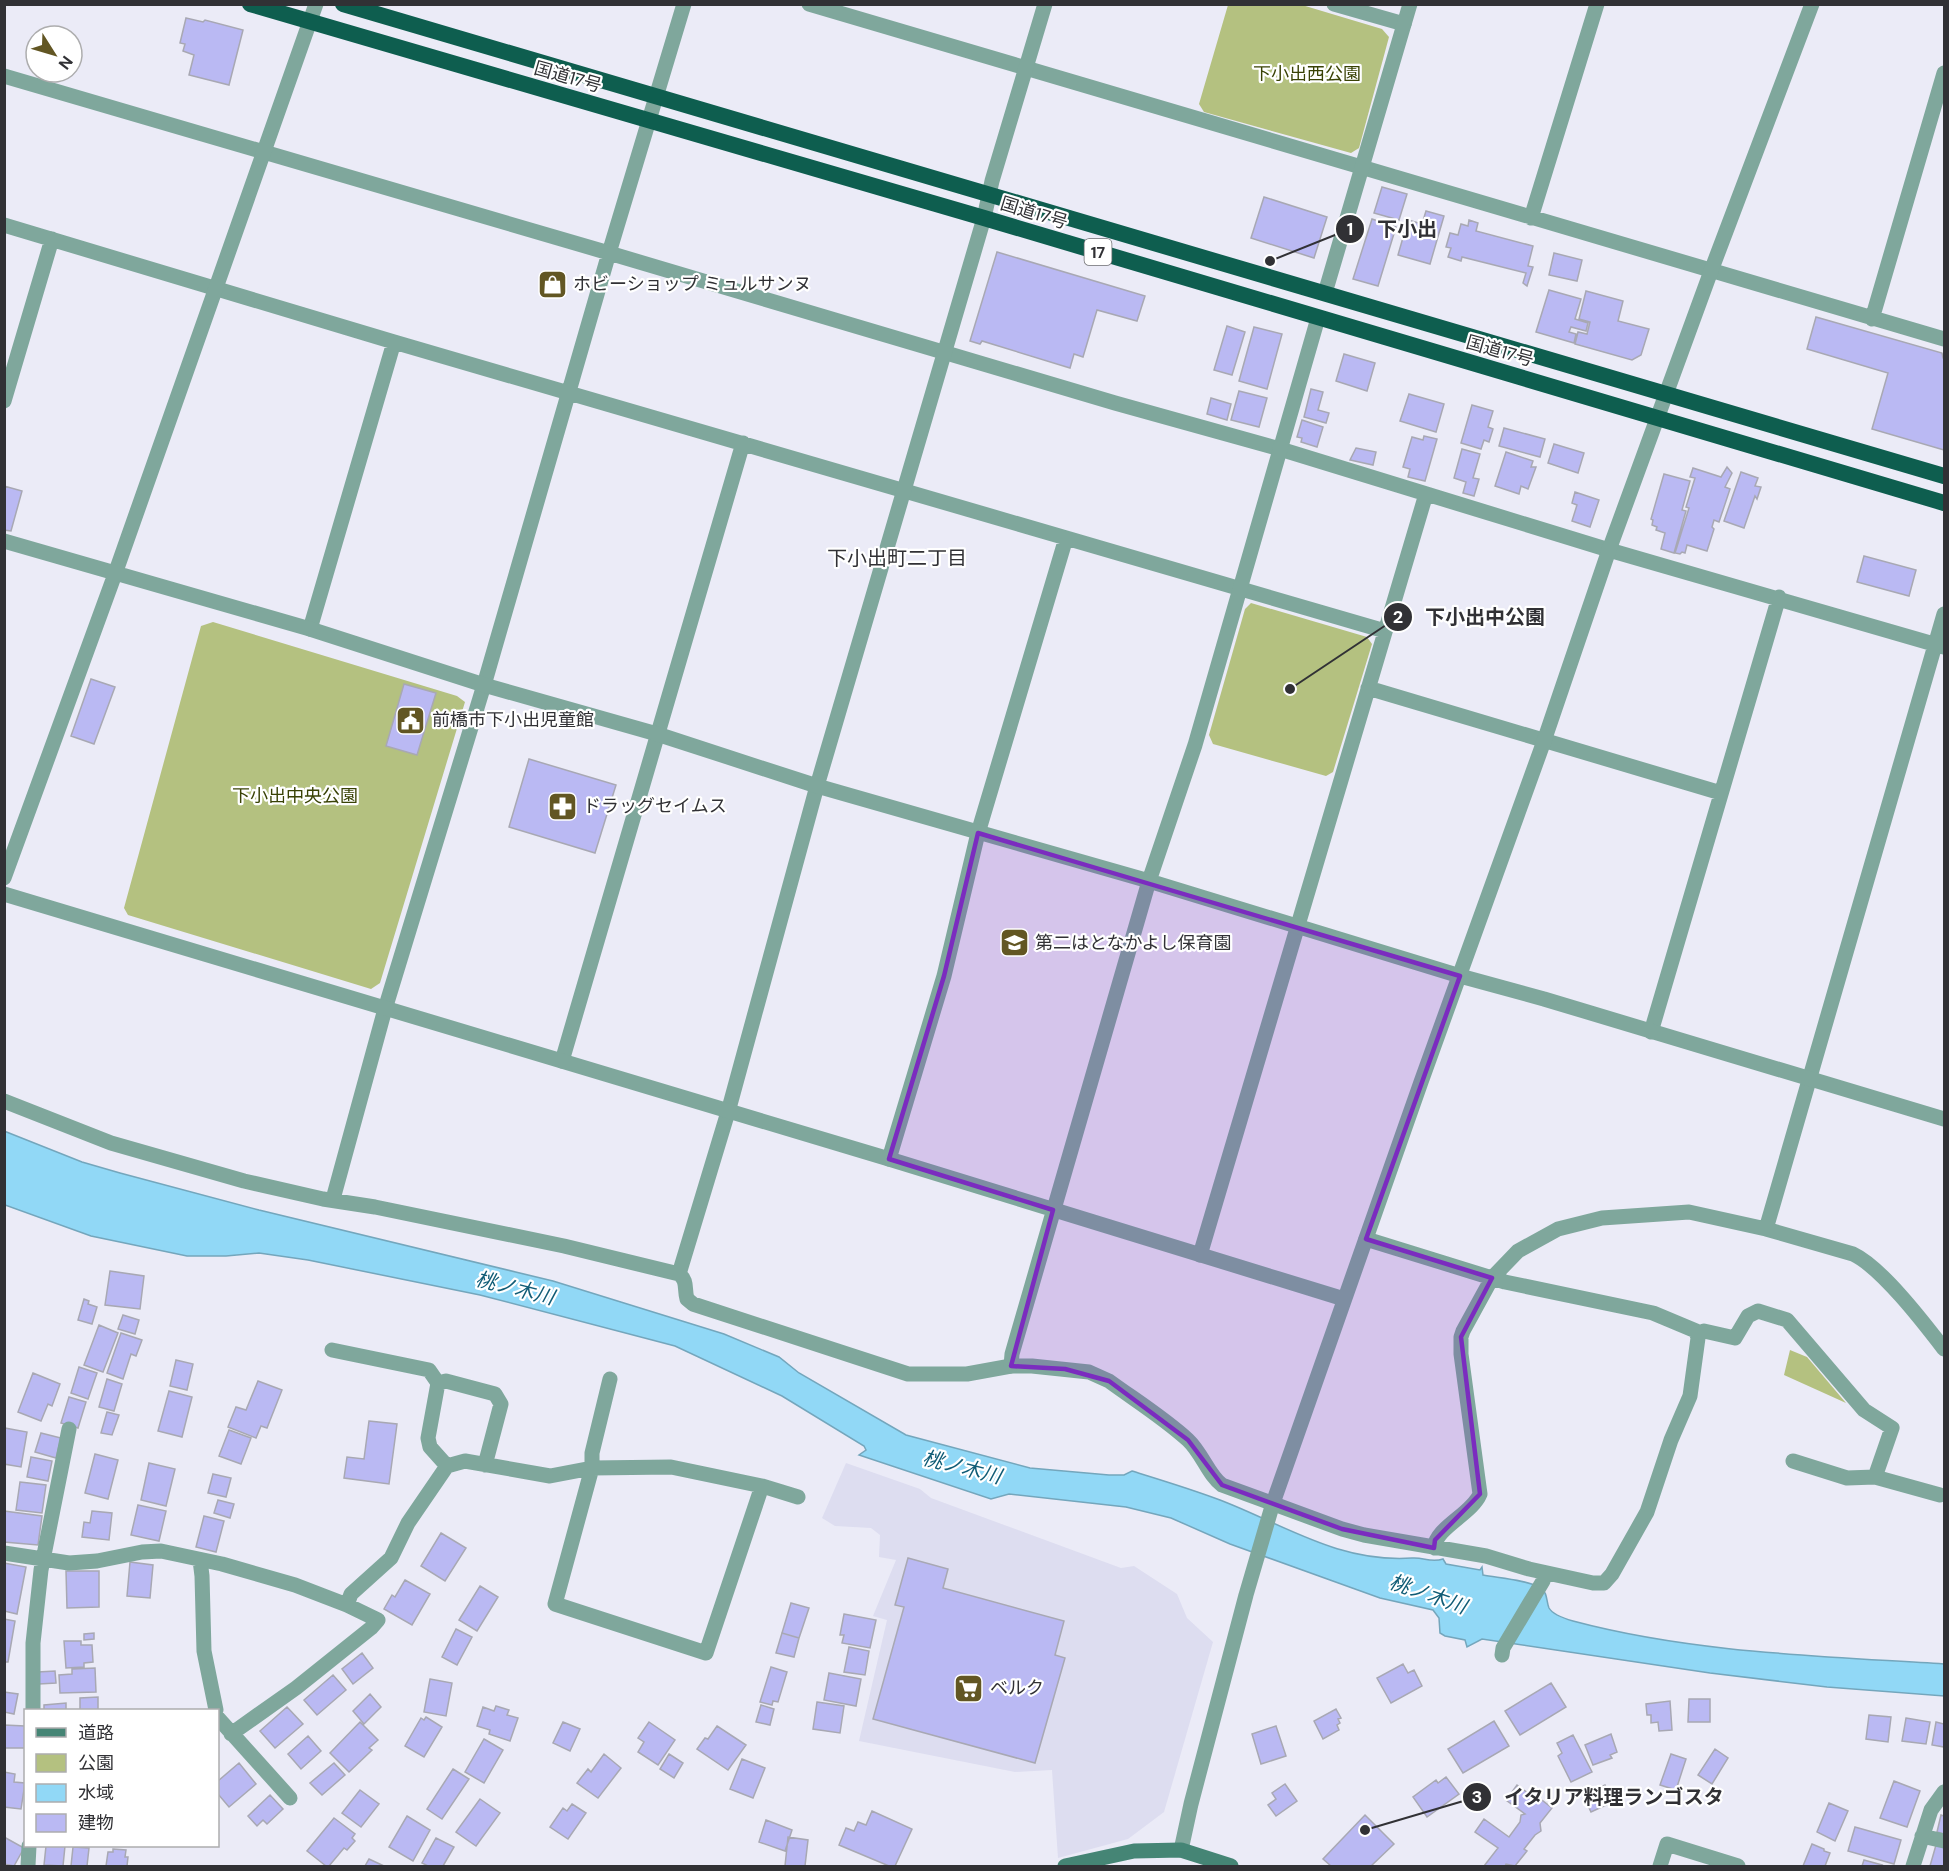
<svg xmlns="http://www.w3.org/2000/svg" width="1949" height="1871" viewBox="0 0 1949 1871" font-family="'DM Sans','Noto Sans JP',sans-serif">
<rect width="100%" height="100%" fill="#ebebf7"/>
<path fill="#ddddf0" d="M846,1463L920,1489L931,1498L1121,1568L1134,1566L1177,1594L1187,1618L1213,1642L1164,1812L1128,1839L1058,1858L1052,1770L1015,1772L859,1741L887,1620L873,1616L896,1560L879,1557L880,1535L871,1528L835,1526L822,1518Z"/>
<path fill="#b4c180" d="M1228,5H1302L1382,29L1389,37L1359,148L1351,153L1204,112L1199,104Z
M1251,603L1367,637L1372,644L1333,772L1326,776L1213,744L1209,735L1245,609Z
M213,622L457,696L465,702L380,983L371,989L128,915L124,908L201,626Z
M1790,1350L1807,1357L1846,1403L1784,1375Z"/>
<path fill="#91d8f6" stroke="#74a6bc" stroke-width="1.5" d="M4,1131L82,1162L120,1173L259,1210L553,1281L724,1334L779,1357L799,1373L906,1435L1030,1468L1109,1475H1124L1132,1471C1161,1480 1191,1489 1220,1500C1285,1525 1339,1563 1412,1558C1424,1557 1430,1563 1443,1559L1446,1564L1480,1570L1482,1567L1483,1575C1499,1578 1528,1580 1541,1588C1548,1593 1546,1601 1549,1608C1553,1615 1566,1619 1573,1621C1693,1653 1821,1656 1944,1664V1696L1827,1687L1710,1673L1482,1639L1467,1647L1465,1640L1445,1636L1440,1633L1439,1618L1433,1610L1380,1598L1230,1544L1171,1518L1126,1507L1009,1494L991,1499L859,1455L866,1450L864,1446L782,1396L675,1346L480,1295L308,1260L259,1253L226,1256H187L91,1236L5,1205Z"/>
<path fill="#bab9f3" stroke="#a8a8b3" stroke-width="1.5" d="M186,18L203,22L205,20L243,30L229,85L189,75L194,55L183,51L185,44L180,43Z
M1382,187L1407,194L1399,220L1374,213Z
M1264,197L1327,217L1314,258L1251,238Z
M1426,211L1444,216L1430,264L1398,255L1408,220L1422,224Z
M1372,219L1396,227L1378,286L1353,279Z
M1469,220L1478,223L1476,231L1533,246L1528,266L1533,267L1527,286L1523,283L1526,273L1462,257L1461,261L1448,257L1451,248L1446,247L1450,233L1458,235L1461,224L1468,226Z
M997,252L1145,296L1137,321L1097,310L1083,357L1074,354L1070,368L982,341L980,344L970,341Z
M1554,253L1582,260L1577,281L1549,275Z
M1549,290L1581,299L1575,319L1588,323L1586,331L1571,327L1569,332L1576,334L1574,343L1536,332Z
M1586,291L1623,301L1618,321L1649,329L1641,355L1632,360L1575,344L1578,332L1587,334L1590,322L1579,319Z
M1816,317L1942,353L1943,358L1944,359V450L1872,429L1888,373L1807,349Z
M1227,326L1245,332L1232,375L1214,370Z
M1254,327L1282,334L1267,389L1239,381Z
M1344,354L1375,363L1367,391L1336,381Z
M1311,389L1323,392L1318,410L1329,413L1326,423L1304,417Z
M1239,391L1267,398L1259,427L1231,420Z
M1409,394L1444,404L1436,432L1400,421Z
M1211,398L1231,404L1227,420L1207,414Z
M1472,405L1493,411L1488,427L1493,429L1489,442L1484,440L1481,449L1461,443Z
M1302,420L1323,427L1317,447L1301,442L1302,438L1297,437Z
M1504,428L1545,439L1540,457L1499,446Z
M1424,436L1437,439L1425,481L1408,477L1410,469L1403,467L1412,437L1423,440Z
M1554,444L1584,453L1578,473L1548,463Z
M1356,448L1376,452L1373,465L1350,460Z
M1462,449L1480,454L1473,478L1479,479L1474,496L1463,493L1466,482L1454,478Z
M1506,452L1533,461L1531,467H1536L1528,489L1521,486L1519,494L1495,486Z
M1727,467L1732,473L1725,487L1730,489L1719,522L1714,520L1712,527L1714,529L1707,551L1687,545L1685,553L1682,552L1680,554L1675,553L1689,508L1686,507L1695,478L1690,477L1693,468L1721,477Z
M1741,472L1758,478L1755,486L1761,487L1757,499L1755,496L1744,528L1724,521Z
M1664,474L1690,481L1682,510L1686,511L1674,553L1661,549L1665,533L1656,530L1657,527L1652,525L1653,520L1651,519Z
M4,486L22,491L11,531L4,530Z
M1575,492L1599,500L1590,527L1572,521L1577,505L1572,503Z
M1864,556L1916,570L1909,596L1857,582Z
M91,679L115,687L94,744L71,736Z
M404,684L436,693L417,755L386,746Z
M529,759L616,785L595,853L509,827Z
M110,1271L144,1276L140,1309L105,1305Z
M84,1299L89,1301L88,1304L97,1307L92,1324L78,1320Z
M123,1315L139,1320L135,1334L118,1329Z
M99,1325L118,1333L103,1372L84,1365Z
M121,1333L142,1340L136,1356L131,1354L123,1379L107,1373Z
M176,1360L193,1364L187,1390L170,1386Z
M79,1367L97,1373L88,1399L71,1393Z
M33,1373L60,1384L52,1406L48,1404L41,1421L18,1412Z
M107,1379L122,1384L114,1411L99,1407Z
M258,1381L282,1390L267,1428L261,1426L256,1438L228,1427L236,1407L246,1410Z
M169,1391L192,1397L182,1437L158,1431Z
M69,1397L86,1402L78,1428L61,1423Z
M107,1412L119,1415L112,1435L101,1433Z
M369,1421L397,1424L389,1484L344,1478L347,1457L364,1459Z
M5,1428L27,1432L21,1467L4,1464Z
M229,1430L251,1438L241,1464L219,1456Z
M41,1433L61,1438L56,1458L35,1452Z
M95,1454L118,1460L108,1499L85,1493Z
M31,1457L52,1461L48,1481L27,1477Z
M149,1463L175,1469L166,1506L141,1500Z
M213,1474L231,1478L226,1497L208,1493Z
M20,1482L46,1485L42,1513L16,1510Z
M218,1500L234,1504L230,1518L214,1513Z
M138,1505L166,1511L159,1541L131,1535Z
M4,1511L42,1516L38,1545L4,1542Z
M92,1511L112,1513L109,1540L82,1537L84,1522L90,1523Z
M204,1516L224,1521L216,1552L196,1547Z
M441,1533L466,1548L445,1581L421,1566Z
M908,1558L948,1569L943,1588L1064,1621L1055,1655L1065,1658L1035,1763L873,1719L904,1607L895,1605Z
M130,1562L153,1565L150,1598L127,1596Z
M4,1563L26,1567L17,1614L4,1611Z
M66,1571H99V1607L67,1608Z
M405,1580L430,1594L412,1625L384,1609L392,1595L395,1597Z
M480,1586L498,1597L477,1631L459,1620Z
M791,1603L809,1608L799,1638L782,1633Z
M844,1614L876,1620L870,1648L842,1643L844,1635H840Z
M4,1619L15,1621L8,1662H4Z
M456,1629L472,1637L457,1665L442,1657Z
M94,1633V1639L84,1640V1634Z
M782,1633L799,1638L794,1657L776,1653Z
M64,1641H81V1645H92L93,1662L84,1663V1667L66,1668Z
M849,1647L869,1651L865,1675L844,1672Z
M362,1653L373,1668L353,1684L342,1669Z
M1403,1664L1408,1673L1414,1670L1422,1686L1391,1703L1377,1678Z
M771,1667L787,1672L778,1702L773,1701L772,1705L760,1702Z
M95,1668L96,1692L60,1693L59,1675L72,1674V1669Z
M55,1671L56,1683L39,1684L38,1672Z
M829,1673L861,1679L856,1706L824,1700Z
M333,1675L346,1690L317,1715L304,1700Z
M430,1679L452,1683L446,1716L424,1712Z
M1551,1683L1566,1707L1520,1735L1505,1711Z
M4,1692L18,1694L14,1714L4,1712Z
M370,1694L381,1707L364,1724L353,1711Z
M98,1697V1710H80V1698Z
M1689,1699H1710V1722H1688Z
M1670,1701L1672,1730L1659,1731L1658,1722L1651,1723V1715H1647L1646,1704Z
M817,1702L844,1706L840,1733L813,1729Z
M66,1703V1710H44V1705Z
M761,1705L774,1709L770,1725L756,1722Z
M496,1706L509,1710L507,1715L518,1718L510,1741L489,1734L490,1730L477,1726L483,1707L494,1711Z
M287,1707L303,1724L275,1748L260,1731Z
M1336,1709L1341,1718L1338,1719L1340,1723L1337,1725L1339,1730L1323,1739L1314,1721Z
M1869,1715L1891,1717L1888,1742L1866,1739Z
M426,1717L442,1727L424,1757L405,1746L421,1718L424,1720Z
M1906,1718L1930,1722L1926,1744L1902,1741Z
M1494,1721L1509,1746L1463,1773L1448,1749Z
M360,1722L378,1740L369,1748L372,1750L349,1772L330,1753Z
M563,1722L580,1729L570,1751L553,1743Z
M649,1722L675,1740L658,1765L638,1752L644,1742L638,1738Z
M1936,1722L1944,1724V1747L1932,1745Z
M4,1725L25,1726V1748H4Z
M717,1726L746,1745L728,1770L697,1749L705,1738L708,1739Z
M1276,1726L1286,1756L1261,1764L1252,1734Z
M1611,1734L1617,1752L1610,1755L1612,1758L1593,1765L1585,1745Z
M1573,1735L1592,1772L1571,1782L1558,1756L1562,1753L1557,1743Z
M308,1736L321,1751L301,1769L288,1754Z
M484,1739L503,1750L484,1783L465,1772Z
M1715,1749L1728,1758L1712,1784L1698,1775Z
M604,1754L621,1768L598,1798L577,1783L588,1769L591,1772Z
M669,1754L683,1763L674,1778L660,1769Z
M1671,1754L1686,1759L1676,1790L1660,1785Z
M742,1759L765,1768L753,1798L730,1789Z
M239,1763L256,1784L229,1807L218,1794V1781Z
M334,1763L345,1775L322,1795L310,1783Z
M453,1769L469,1779L442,1819L427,1809Z
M4,1772L15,1774L14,1782L25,1783L21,1809L4,1807Z
M1446,1777L1459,1794L1427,1817L1413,1797L1436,1780L1438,1783Z
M1894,1781L1920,1791L1907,1827L1880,1818Z
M1285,1784L1297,1801L1276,1816L1268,1805L1276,1799L1272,1793Z
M1517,1785L1532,1796L1534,1794L1552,1808L1540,1823L1541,1831L1535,1835L1524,1849L1527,1851L1515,1866L1506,1864L1505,1866H1484L1498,1848L1475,1832L1484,1819L1509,1837L1520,1822L1521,1815L1525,1814L1506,1800Z
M1605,1785L1613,1802L1591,1812L1583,1795Z
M360,1790L379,1804L361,1827L342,1813Z
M270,1795L283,1809L267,1824L263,1820L257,1826L248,1816Z
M480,1799L500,1813L476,1846L456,1832Z
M1829,1803L1848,1811L1835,1841L1817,1832Z
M572,1804L586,1813L568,1839L550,1827L563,1808L567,1811Z
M872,1811L912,1829L895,1866H889L839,1845L846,1828L854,1831L858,1822L866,1825Z
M1365,1815L1394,1844L1371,1866H1331L1323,1859Z
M1941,1815L1944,1816V1834L1937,1832Z
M407,1816L430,1830L413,1861L389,1847Z
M334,1818L355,1834L352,1838L355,1841L347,1850L344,1848L329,1866H326L307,1851Z
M766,1820L792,1830L785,1851L759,1842Z
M1855,1827L1901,1840L1894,1864L1848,1851Z
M4,1837L24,1848L14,1866L4,1864Z
M788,1837L808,1840L805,1866H785Z
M436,1838L454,1847L443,1866H428L422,1863Z
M1812,1844L1824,1849V1851L1830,1853L1825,1866H1803Z
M1936,1845L1944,1847V1866H1930Z
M46,1846H65L63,1866L44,1865Z
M73,1847L89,1848L87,1866H71Z
M113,1849L126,1850L125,1857H128L127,1866H106L108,1852H113Z
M369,1859L384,1866H365Z
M1864,1860L1882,1865L1881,1866H1862Z"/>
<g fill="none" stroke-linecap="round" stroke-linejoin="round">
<path stroke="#7fa79c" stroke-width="15" d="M809,4L1944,339
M1334,4L1404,24
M4,76L609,253L1115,403L1280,449L1609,550L1944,647
M1531,218L1597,4
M4,225L394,342L1385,631
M1872,319L1944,73
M4,401L52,239
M310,629L394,342
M1368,688L1721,793
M1651,1032L1779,597
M562,1061L743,443
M4,1101L111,1143L244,1181L323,1199L375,1207L564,1246L679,1274C688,1281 684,1289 687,1299L693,1304L908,1374H967L1011,1366H1032L1089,1372L1109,1381C1135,1400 1164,1418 1188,1440C1202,1453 1209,1476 1222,1485L1342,1529L1364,1535L1486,1556L1529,1569L1593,1583H1604L1612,1574L1647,1512L1671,1440L1690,1396L1698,1338L1696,1331L1653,1313L1505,1282L1366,1239
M889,1159L944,976L978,833L1066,538
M333,1199L385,1009L484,685L609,253L684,4
M1766,1229L1944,614
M1200,1255L1426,494
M679,1274L728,1112L817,786
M1698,1334L1704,1331L1735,1338L1748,1316L1758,1311L1787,1320L1864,1410L1892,1428L1875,1477
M332,1350L429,1370L438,1383L428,1438L430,1447L447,1466
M610,1379L592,1453V1468L555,1604L706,1653L762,1486
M438,1383L446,1381L495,1394L501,1404L485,1465
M1793,1461L1847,1478L1875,1477L1940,1495
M1434,1548C1436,1527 1472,1514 1480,1494L1461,1354V1337L1463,1331L1492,1278L1518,1251L1558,1229L1602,1218L1689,1212L1766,1229L1853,1254C1881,1267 1924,1323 1944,1349
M4,1553L69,1563L97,1561L142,1552L161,1551L222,1564L295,1585L347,1605L378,1620L371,1628L296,1688L231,1734
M200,1560L202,1576L204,1651L216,1710
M347,1605L351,1594L391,1558L408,1523L447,1466L465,1461L550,1476L592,1468L671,1467L762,1486L798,1497
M1502,1655L1503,1648L1543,1581L1545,1573
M33,1710V1643L41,1570L69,1429
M218,1718L290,1798
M1922,1836L1944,1841
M28,1866L29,1846
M1660,1866L1667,1844L1738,1866
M1913,1866L1931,1810L1944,1792"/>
<path stroke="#7fa79c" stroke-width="15" d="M1325,293L1410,4
M4,541L310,629L484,685L657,734L817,786L1149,881L1460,976L1544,999L1944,1119
M817,786L984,218L992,181L1045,4
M4,878L115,574L316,4
M4,894L889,1159L1344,1299
M1011,1366L1012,1354L1149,881L1195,745L1318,318
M1181,1850L1191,1804L1246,1595L1273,1503L1421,1082L1544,741L1609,550L1711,271L1812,4"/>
<path stroke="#458575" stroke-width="15" d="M1065,1866L1134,1851L1181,1850L1231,1866"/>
<path stroke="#0e5e4f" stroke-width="16" d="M250,4L984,218L1944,503
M343,4L1944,476"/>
</g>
<path fill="#7b2cbf" fill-opacity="0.2" stroke="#7b2cbf" stroke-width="4.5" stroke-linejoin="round" d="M978,833L1460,976L1366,1239L1492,1278L1461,1337L1480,1494L1435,1540L1434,1548L1342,1529L1222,1485L1188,1440L1109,1381L1065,1369L1011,1366L1053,1210L889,1159L944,976Z"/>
<defs>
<symbol id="shop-square" viewBox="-11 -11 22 22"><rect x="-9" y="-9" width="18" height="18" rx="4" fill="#625623" stroke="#fff"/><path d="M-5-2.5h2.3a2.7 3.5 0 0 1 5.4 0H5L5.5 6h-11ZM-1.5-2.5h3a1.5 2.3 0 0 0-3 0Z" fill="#fff"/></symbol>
<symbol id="civic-square" viewBox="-11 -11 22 22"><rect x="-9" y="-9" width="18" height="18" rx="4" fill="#625623" stroke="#fff"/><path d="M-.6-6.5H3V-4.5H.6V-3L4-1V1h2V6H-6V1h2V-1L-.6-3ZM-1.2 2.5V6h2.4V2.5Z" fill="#fff"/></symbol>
<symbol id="pharmacy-square" viewBox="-11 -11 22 22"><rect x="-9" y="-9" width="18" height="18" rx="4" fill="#625623" stroke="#fff"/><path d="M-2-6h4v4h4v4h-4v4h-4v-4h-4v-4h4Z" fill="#fff"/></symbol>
<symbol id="school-square" viewBox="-11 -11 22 22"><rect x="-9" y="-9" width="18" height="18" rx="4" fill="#625623" stroke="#fff"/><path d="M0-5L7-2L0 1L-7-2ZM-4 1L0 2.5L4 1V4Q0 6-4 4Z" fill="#fff"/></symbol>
<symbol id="supermarket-square" viewBox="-11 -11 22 22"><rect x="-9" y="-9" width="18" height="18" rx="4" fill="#625623" stroke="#fff"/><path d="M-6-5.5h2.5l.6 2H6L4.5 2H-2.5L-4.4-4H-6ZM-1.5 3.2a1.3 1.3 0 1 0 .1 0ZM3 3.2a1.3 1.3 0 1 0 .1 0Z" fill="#fff"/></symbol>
</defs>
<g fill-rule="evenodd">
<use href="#shop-square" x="536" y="268" width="33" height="33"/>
<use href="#civic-square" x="394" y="704" width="33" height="33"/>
<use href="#pharmacy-square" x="546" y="790" width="33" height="33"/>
<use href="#school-square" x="998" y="926" width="33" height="33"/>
<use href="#supermarket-square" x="952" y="1672" width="33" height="33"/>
</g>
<g text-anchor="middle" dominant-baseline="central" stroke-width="4.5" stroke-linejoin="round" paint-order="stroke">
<rect fill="#fff" stroke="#6f6f72" stroke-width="1.5" x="1084.5" y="239" width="27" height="26" rx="4.5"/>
<g font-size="16" font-weight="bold" fill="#313135">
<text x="1098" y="252">17</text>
</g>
<g font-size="18" fill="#394205" stroke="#fff">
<text x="1307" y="74">下小出西公園</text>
<text x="295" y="796">下小出中央公園</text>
</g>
<g font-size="18" fill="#313135" stroke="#fff">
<text transform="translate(568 77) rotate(16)">国道17号</text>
<text transform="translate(1034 213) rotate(17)">国道17号</text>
<text transform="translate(1500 351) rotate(16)">国道17号</text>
</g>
<g font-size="18" fill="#313135" stroke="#fff" text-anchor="start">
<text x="573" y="284">ホビーショップ ミュルサンヌ</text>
<text x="432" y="720">前橋市下小出児童館</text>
<text x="583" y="806">ドラッグセイムス</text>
<text x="1035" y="943">第二はとなかよし保育園</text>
<text x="990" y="1688">ベルク</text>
</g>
<g font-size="20" fill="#313135" stroke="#fff">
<text x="897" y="558">下小出町二丁目</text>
</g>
<g font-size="20" font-style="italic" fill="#105c76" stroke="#fff">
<text transform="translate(515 1288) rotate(14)">桃ノ木川</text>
<text transform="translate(962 1467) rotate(14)">桃ノ木川</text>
<text transform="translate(1428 1594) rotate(19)">桃ノ木川</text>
</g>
</g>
<path fill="none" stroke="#313135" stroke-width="2" d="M1270 261L1350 229M1290 689L1398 617M1365 1830L1477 1797"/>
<g fill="#313135" stroke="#fff" stroke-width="2">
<circle cx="1270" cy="261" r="6"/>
<circle cx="1290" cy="689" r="6"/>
<circle cx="1365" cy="1830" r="6"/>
<circle cx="1350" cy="229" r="15"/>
<circle cx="1398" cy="617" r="15"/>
<circle cx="1477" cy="1797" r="15"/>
</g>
<g font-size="18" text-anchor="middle" font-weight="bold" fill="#fff">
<text x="1350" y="235">1</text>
<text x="1398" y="623">2</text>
<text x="1477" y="1803">3</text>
</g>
<g font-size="20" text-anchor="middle" font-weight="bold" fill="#313135" stroke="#fff" stroke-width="4.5" stroke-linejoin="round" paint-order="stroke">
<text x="1407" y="236">下小出</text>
<text x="1485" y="624">下小出中公園</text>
<text x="1614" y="1804">イタリア料理ランゴスタ</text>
</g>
<rect width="1949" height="1871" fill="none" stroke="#313135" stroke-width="12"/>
<rect x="24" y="1709" width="195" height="138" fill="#ffffff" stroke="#adadae" stroke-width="1.5"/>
<rect x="36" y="1728" width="30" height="9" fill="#458575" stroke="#adadae" stroke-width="1.5"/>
<text x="78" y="1739" font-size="18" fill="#313135">道路</text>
<rect x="36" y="1754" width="30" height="18" fill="#b4c180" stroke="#adadae" stroke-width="1.5"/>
<text x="78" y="1769" font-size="18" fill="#313135">公園</text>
<rect x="36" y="1784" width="30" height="18" fill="#91d8f6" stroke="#adadae" stroke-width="1.5"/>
<text x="78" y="1799" font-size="18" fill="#313135">水域</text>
<rect x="36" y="1814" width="30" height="18" fill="#bab9f3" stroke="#adadae" stroke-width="1.5"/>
<text x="78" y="1829" font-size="18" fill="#313135">建物</text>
<g transform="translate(54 54) rotate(127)"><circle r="28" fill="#ffffff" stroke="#adadae" stroke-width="1.5"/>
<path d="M0-4.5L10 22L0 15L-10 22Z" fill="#625623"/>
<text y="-9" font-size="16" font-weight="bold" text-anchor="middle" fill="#313135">N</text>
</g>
</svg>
